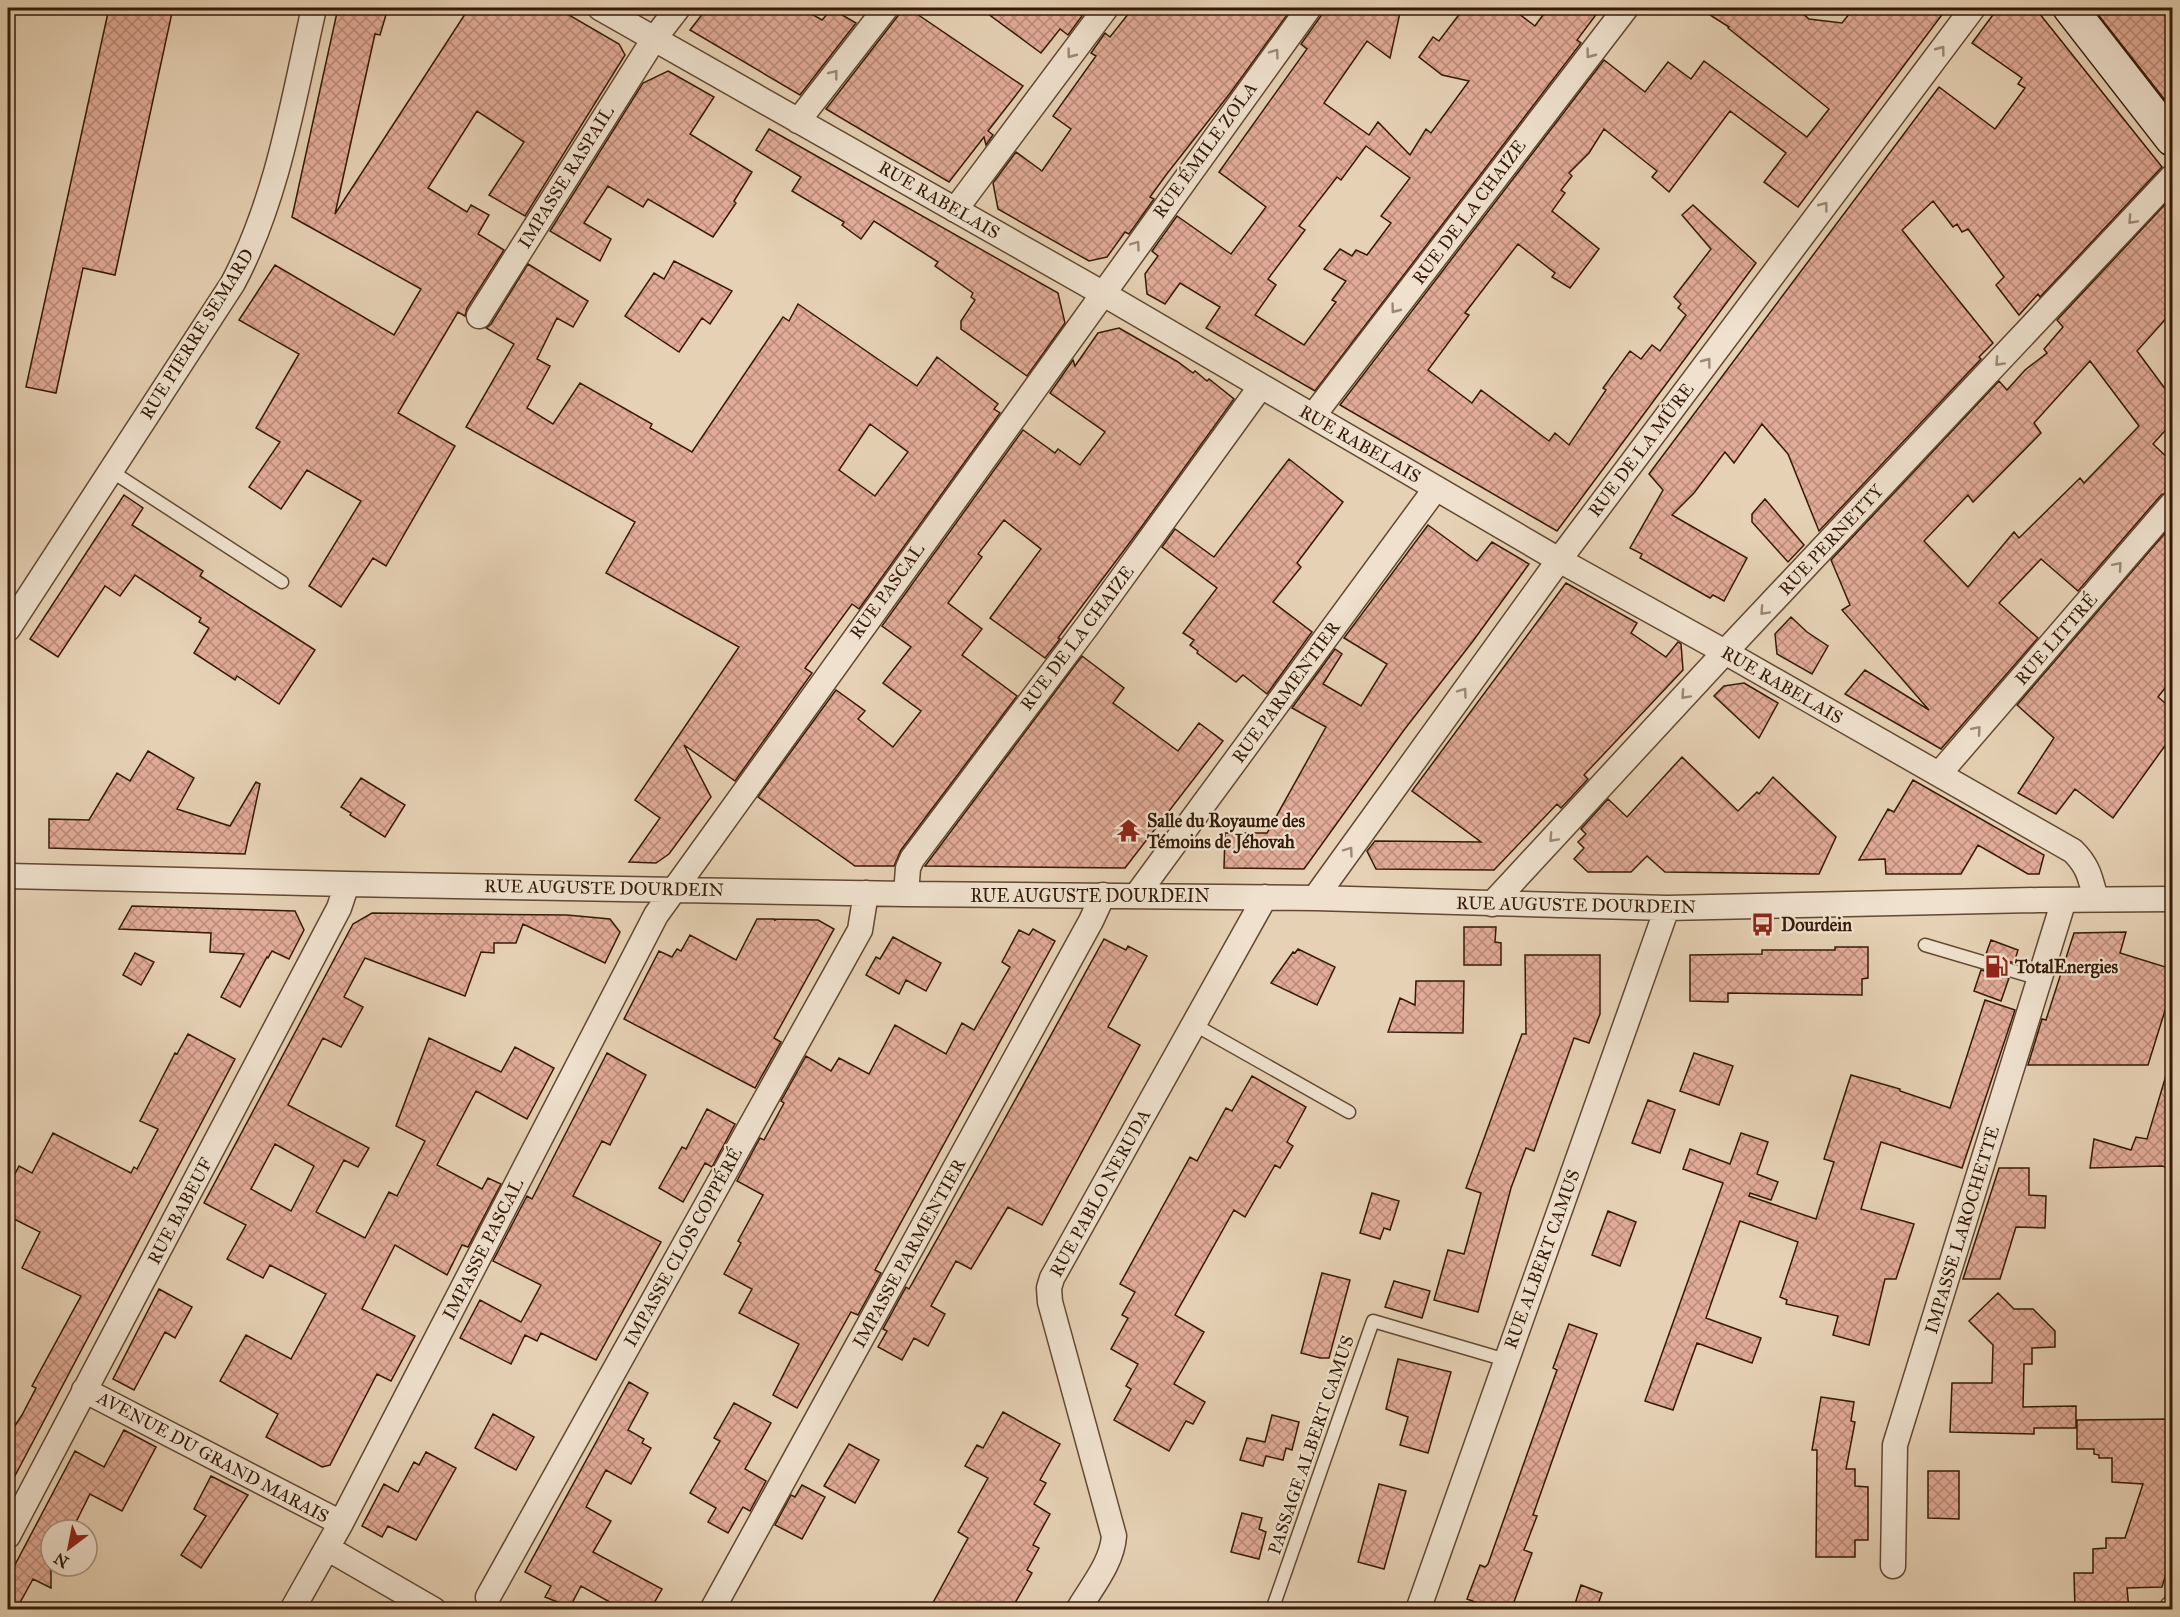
<svg xmlns="http://www.w3.org/2000/svg" width="2180" height="1617" viewBox="0 0 2180 1617" font-family="'IM FELL Great Primer',serif">
<defs>
<pattern id="building-cross-hatch" width="8" height="8" patternUnits="userSpaceOnUse" patternTransform="scale(1.5)"><rect width="8" height="8" fill="#e2ab97"/><path d="M0 0l8 8M0 8l8-8" fill="none" stroke="#b88a79"/></pattern>
</defs>
<rect width="100%" height="100%" fill="#e6d1b4"/>
<filter id="stains"><feTurbulence type="fractalNoise" baseFrequency=".00333" numOctaves="4"/><feColorMatrix values="0 0 0 0 .2 0 0 0 0 .09 0 0 0 0 .02 0 0 0 .5 -.17"/></filter>
<radialGradient id="worn" r=".72"><stop offset=".6" stop-color="#630" stop-opacity="0"/><stop offset="1" stop-color="#630" stop-opacity=".3"/></radialGradient>
<path fill="url(#building-cross-hatch)" stroke="#361a07" stroke-width="1.5" fill-rule="evenodd" d="M109,8H173L115,275L83,268L56,393L26,387Z
M338,8H388L380,35L375,34L335,214L469,8H557L619,44L625,55L525,216L489,195L524,142L477,111L428,188L467,212L471,205L489,215L478,234L504,250L467,308L465,316L458,312L398,413L455,446L386,566L373,558L341,607L309,586L361,501L307,470L281,509L249,487L280,442L256,428L299,354L239,320L275,265L394,335L421,289L292,217Z
M707,8H801L822,20L832,9L856,23L800,95L690,30Z
M904,8H908L1023,86L988,131L993,135L986,145L984,137L949,182L826,109Z
M980,8H1078L1075,11L1082,16L1068,35L1060,29L1041,53Z
M1133,8H1292L1231,92L1166,175L1150,197L1154,199L1129,234L1125,232L1107,257L1089,261L998,209L993,183L1016,152L1042,171L1071,129L1053,116L1096,56L1091,53L1105,33L1110,37Z
M1323,8H1401L1390,58L1367,41L1324,103L1369,135L1378,122L1410,155L1426,129L1431,133L1469,81L1442,75L1419,57L1433,37L1439,41L1464,8H1511L1535,26L1548,8H1601L1577,40L1581,43L1315,391L1206,328L1220,307L1180,283L1165,304L1147,294L1145,274L1158,256L1152,251L1177,216L1231,254L1266,207L1219,172L1307,49L1301,44L1321,16ZM1366,146L1410,178L1381,216L1391,223L1367,255L1356,250L1352,256L1340,249L1324,269L1346,281L1332,300L1336,302L1304,345L1255,315L1276,285L1268,279L1305,230L1299,226L1337,177L1341,180Z
M1699,8H1797L1809,19L1842,23L1854,8H1947L1798,207L1764,182L1786,153L1730,111L1669,192L1652,177L1657,171L1604,129L1589,153L1569,173L1572,176L1561,190L1565,193L1552,211L1599,249L1570,288L1552,277L1555,273L1518,244L1465,313L1469,315L1428,370L1472,403L1481,390L1549,441L1555,433L1569,445L1606,390L1603,388L1630,351L1641,359L1652,345L1660,351L1686,315L1678,308L1681,304L1674,297L1711,249L1682,215L1693,205L1756,263L1557,531L1340,405L1604,60L1645,92L1668,62L1691,79L1704,61L1807,137L1829,109L1728,28L1729,27Z
M1998,8H2035L2162,167L2040,297L2038,294L2019,315L1996,285L2004,277L1968,229L1962,232L1957,224L1953,227L1933,201L1902,230L1993,343L1979,357L1981,359L1819,531L1788,454L1762,424L1734,463L1725,452L1694,493L1672,515L1747,558L1724,601L1713,595L1710,598L1640,558L1642,554L1630,548L1663,490L1649,474L1939,87L1995,129L2025,88L2018,84L2022,78L1972,43Z
M2093,8H2172V109Z
M668,71L714,97L690,134L752,172L734,201L736,203L713,237L648,199L643,207L608,186L584,223L611,239L600,261L550,231L643,83Z
M769,129L1058,293L1065,323L1027,376L961,329V321L975,300L971,297L973,293L935,266L938,262L874,221L861,239L842,225L844,222L792,191L801,177L756,150Z
M2172,197V312L2137,351L2172,398V423L2153,444L2172,462V490L2161,495L2078,591L2041,559L1999,603L2038,638L1941,749L1845,694L1865,670L1929,710L1842,610L1850,605L1831,560L1999,381L2007,390L2025,370L2047,353L2044,349L2063,327L2057,320ZM2090,361L2139,426L2084,483L2080,478L2019,538L2014,532L1968,587L1924,541L1968,495L1973,502L2041,433L2034,423Z
M674,261L732,291L710,324L702,318L679,352L625,316L654,273L664,279Z
M528,264L588,301L573,327L557,318L537,359L550,366L527,408L553,424L580,383L652,424L650,428L692,452L783,317L789,321L798,304L917,386L937,357L998,404L994,409L1000,413L859,609L852,604L805,668L812,673L735,781L684,745L711,797L669,854L656,863L629,862L660,818L635,800L739,647L606,573L635,522L466,427L514,344L486,328L491,324ZM870,424L908,452L875,496L839,470Z
M1119,328L1178,362L1193,373L1195,371L1207,381L1209,379L1234,399L1140,529L1058,638L1060,639L1045,658L990,618L1041,549L1004,520L978,554L982,557L948,603L982,629L962,655L1017,696L901,850L894,866H855L758,797L836,690L865,711L858,719L893,747L921,711L883,683L911,647L882,626L1023,430L1055,453L1058,449L1080,465L1105,432L1050,393L1073,360L1075,366L1098,333Z
M1289,459L1343,502L1297,563L1301,567L1273,602L1312,632L1267,694L1243,675L1236,682L1197,653L1198,651L1190,645L1194,640L1183,633L1217,588L1162,547L1175,529L1214,557Z
M124,495L143,508L132,525L203,571L200,576L315,650L279,704L237,676L235,680L194,653L209,628L199,622L201,618L135,575L120,596L105,586L58,657L30,639Z
M1765,499L1804,545L1788,562L1752,522V514Z
M1428,525L1477,561L1492,542L1529,564L1473,641L1404,730L1304,869L1224,868L1225,833H1267L1326,727L1292,708L1335,649L1342,654L1323,684L1361,706L1387,664L1344,638Z
M2172,525V679L2158,697L2172,709V736L2113,818L2075,789L2056,814L2018,793L2054,738L2017,705Z
M1566,583L1637,623L1631,633L1666,657L1678,642L1681,644L1683,670L1584,775L1588,779L1561,808L1557,804L1494,870L1376,869L1367,851L1375,841L1481,842L1412,791Z
M1791,617L1807,632L1828,646L1812,674L1777,654L1775,634Z
M1082,656L1124,688L1113,703L1178,751L1199,723L1223,741L1125,868L925,866Z
M1744,683L1778,703L1759,738L1714,696L1724,686Z
M148,751L194,778L177,809L230,826L256,782L260,784L245,854L49,848V819L89,820L117,773L130,781Z
M1682,757L1738,811L1757,792L1759,794L1773,777L1836,837L1819,874L1665,872L1647,856L1631,872H1588L1574,859L1584,848L1578,842L1586,834L1581,829L1608,799L1627,817Z
M361,778L405,805L385,837L350,815L351,813L341,807Z
M1913,780L2044,855L2039,874H2028L1978,845L1961,874H1886L1885,859L1859,860L1888,809L1894,812Z
M132,906L295,911L304,930L289,959L272,951L268,958L267,957L240,1007L221,997L244,954L210,952L211,933L119,929Z
M372,913L567,915L610,919L620,932L605,963L523,924L516,943H494V953L481,952L465,996L365,958L344,997L363,1007L341,1047L323,1038L288,1105L369,1148L358,1167L344,1160L316,1212L365,1238L389,1192L397,1196L425,1141L396,1126L429,1038L501,1072L515,1047L554,1068L527,1119L476,1091L437,1165L482,1189L488,1178L501,1184L468,1247L462,1245L447,1275L395,1245L362,1309L415,1336L391,1381L377,1374L330,1465L322,1467L266,1437L278,1414L220,1381L246,1335L291,1359L326,1294L270,1265L263,1278L227,1259L246,1225L204,1203L353,924ZM275,1144L314,1166L291,1211L251,1189Z
M757,919H774L775,921V919L818,920L834,929L774,1038L781,1042L755,1088L624,1019L659,951L672,957L677,949L681,951L690,935L736,960Z
M1464,927H1496L1495,942L1501,943V965H1464Z
M1033,929L1055,941L875,1270L881,1273L858,1315L851,1312L797,1408L773,1395L799,1344L739,1313L752,1289L724,1274L741,1243L738,1241L763,1195L737,1181L760,1138L764,1140L784,1103L781,1101L806,1056L831,1071L839,1058L869,1074L895,1025L946,1054L962,1023L974,1030L1010,967L1002,962L1019,930L1029,935Z
M2126,932L2120,953L2172,969V988L2148,1065H2028L2042,1019L2046,1020L2074,933Z
M893,937L941,963L926,991L906,980L899,994L866,975L876,957L880,959Z
M1104,939L1126,950L1128,946L1147,956L1108,1027L1140,1045L1042,1225L1008,1207L971,1269L956,1261L931,1306L945,1314L928,1346L914,1338L902,1360L878,1347L887,1331L883,1329L906,1287L909,1289L993,1140Z
M1991,940L2018,950L2014,963L1986,954Z
M1835,947H1868V978L1862,979V995L1728,993V1002L1690,1001V955L1762,954V950H1835Z
M1298,949L1335,967L1317,1005L1271,983L1293,952L1295,953Z
M135,953L154,962L141,985L123,975Z
M1525,955H1600V1014L1589,1043L1574,1038L1534,1151L1526,1148L1511,1188L1478,1312L1434,1300L1448,1250L1464,1254L1481,1193L1466,1188L1522,1034H1526Z
M1981,970L2009,978L2001,1001L1974,991Z
M1416,981H1464L1463,1033L1388,1032L1400,998L1415,1005Z
M1985,1000L2015,1010L1962,1168L1881,1142L1861,1209L1914,1224L1896,1279H1885L1869,1345L1833,1335L1838,1316L1786,1304L1787,1300L1780,1297L1798,1242L1740,1221L1706,1318L1761,1338L1752,1363L1697,1343L1673,1410L1645,1401L1723,1183L1683,1169L1690,1149L1730,1164L1741,1133L1768,1142L1757,1174L1778,1182L1771,1200L1750,1193L1749,1196L1816,1219L1834,1162L1824,1159L1851,1075L1900,1089V1091L1950,1108Z
M188,1034L235,1059L8,1489V1436L22,1415L36,1388L32,1386L81,1296L22,1268L40,1232L8,1216V1187L19,1166L32,1173L53,1133L131,1173L134,1167L137,1169L158,1129L140,1121L175,1053L177,1054Z
M607,1053L646,1075L610,1145L602,1141L573,1196L661,1242L596,1360L541,1333L537,1341L525,1335L511,1364L460,1338L480,1300L521,1322L541,1285L493,1261L527,1196L532,1199Z
M1694,1053L1733,1066L1719,1105L1680,1091Z
M2167,1072L2172,1073V1154L2170,1166L2168,1168L2162,1166L2090,1168L2094,1139L2131,1150L2136,1137L2147,1139Z
M1252,1076L1306,1107L1287,1142L1293,1146L1280,1168L1275,1165L1245,1217L1234,1210L1175,1315L1204,1332L1174,1384L1205,1402L1193,1424L1186,1421L1169,1451L1114,1420L1131,1389L1126,1386L1138,1364L1111,1349L1128,1318L1122,1315L1135,1292L1120,1284L1190,1157L1197,1161L1226,1108L1232,1111Z
M1648,1100L1675,1110L1660,1153L1632,1143Z
M707,1109L735,1124L712,1167L705,1163L683,1202L659,1188L682,1147L686,1149Z
M1999,1168H2029V1195L2046,1196L2045,1228L2016,1227L2000,1279H1963Z
M1372,1193L1399,1201L1390,1230L1384,1228L1380,1239L1360,1233Z
M1608,1211L1636,1222L1620,1266L1592,1255Z
M1322,1273L1350,1280L1329,1358H1320L1301,1353Z
M1394,1281L1430,1291L1422,1318L1385,1307Z
M159,1289L192,1307L175,1338L165,1332L134,1390L113,1379Z
M1998,1293L2014,1309H2033L2055,1331V1347L2032,1348V1364H2024L2023,1407L2076,1406V1428H2034V1434L1950,1432L1952,1383H1992L1993,1345L1969,1321Z
M1569,1324L1597,1334L1533,1515L1537,1516L1524,1550L1532,1553L1511,1610H1496L1467,1599L1480,1565L1485,1567L1488,1564L1557,1370L1553,1368Z
M1398,1359L1451,1372L1428,1453L1400,1445L1408,1417L1386,1409Z
M629,1382L648,1393L628,1430L644,1439L642,1443L651,1448L631,1484L606,1470L586,1507L611,1521L593,1552L662,1589L650,1610H624L581,1586L570,1607L545,1597L551,1586L525,1572Z
M1821,1397L1854,1402L1851,1421L1855,1422L1846,1469H1855V1486L1868,1487V1540H1855V1557H1816L1817,1450H1812Z
M734,1403L771,1423L745,1469L766,1481L750,1511L743,1507L728,1533L708,1522L716,1508L690,1493L720,1441L714,1438Z
M1003,1412L1060,1444L1040,1480L1046,1483L1034,1504L1050,1514L1033,1545L1039,1548L1027,1570L1032,1573L1011,1610H929L968,1538L958,1532L988,1478L965,1466L977,1445L983,1448Z
M493,1414L534,1437L516,1470L475,1448Z
M1272,1415L1299,1422L1292,1450L1286,1448L1283,1460L1266,1456L1263,1466L1240,1460L1247,1438L1265,1442Z
M2172,1419V1554L2162,1587L2127,1588L2129,1610H2075L2074,1573H2093V1549L2106,1548V1538H2125L2143,1484L2112,1482V1458H2099V1455L2094,1454V1449H2077V1420Z
M124,1430L156,1447L122,1511L90,1494L72,1530H51V1588L33,1579L16,1610H8V1578L75,1451L104,1467Z
M849,1444L879,1460L855,1503L824,1486Z
M426,1452L456,1468L416,1540L388,1526L382,1537L362,1526L384,1484L398,1492L414,1462L419,1465Z
M1928,1471H1959V1519L1928,1518Z
M211,1476L248,1495L201,1568L181,1555L206,1516L194,1509Z
M1379,1484L1406,1491L1384,1569L1358,1562Z
M802,1485L825,1497L802,1539L775,1525L791,1495L795,1497Z
M1242,1513L1262,1518L1259,1529L1266,1532L1259,1559L1231,1552Z
M1581,1585L1602,1593L1596,1610H1573Z"/>
<g fill="none" stroke-linecap="round" stroke-linejoin="round">
<defs>
<path id="service" d="M111,471L282,582
M1925,945L2040,979
M1195,1025L1349,1112
M1272,1610L1373,1321L1506,1360"/>
<path id="minor" d="M600,8L1102,293L1559,560L1725,652L2073,851C2089,867 2090,878 2096,899
M798,121L886,8
M955,210L1106,8
M479,316L654,39L678,8
M1313,416L1626,8
M8,629L233,283C278,198 293,101 314,8
M1939,774L2172,504
M8,876L347,884L906,894L1315,898L1667,908L2039,900L2172,899
M906,894L908,868L912,859L1088,625L1261,386
M1136,896L1436,488
M1315,898L1559,560L1973,8
M1492,904L1725,652L2172,177
M84,1390L341,1523
M8,1536L339,908L347,884
M327,1548L434,1610
M1893,1566L1895,1445L2064,900
M488,1597L860,930L866,893
M292,1610L341,1523L656,915L1309,8
M712,1610L1091,921L1103,895
M1078,1610C1092,1586 1112,1563 1114,1536L1050,1302L1049,1288L1052,1278L1265,897
M1418,1610L1667,908
M2172,1610V1608"/>
<path id="secondary" d="M2070,8L2172,139"/>
</defs>
<use href="#service" stroke="#624832" stroke-width="15"/>
<use href="#minor" stroke="#624832" stroke-width="27"/>
<use href="#secondary" stroke="#361a07" stroke-width="36"/>
<use href="#service" stroke="#efe1ce" stroke-width="12"/>
<use href="#minor" stroke="#efe1ce" stroke-width="24"/>
<use href="#secondary" stroke="#efe1ce" stroke-width="33"/>
</g>
<defs><path id="oneway-chevron" d="M-2-3.5L2.5 0L-2 3.5" fill="none" stroke-width="1.6" stroke-linecap="round" stroke-linejoin="round" transform="scale(1.5)"/></defs>
<g stroke="#9c8774">
<use href="#oneway-chevron" transform="translate(1941 50) rotate(-53)"/>
<use href="#oneway-chevron" transform="translate(1275 53) rotate(-54)"/>
<use href="#oneway-chevron" transform="translate(1071 54) rotate(127)"/>
<use href="#oneway-chevron" transform="translate(1590 54) rotate(127)"/>
<use href="#oneway-chevron" transform="translate(834 74) rotate(-52)"/>
<use href="#oneway-chevron" transform="translate(1824 206) rotate(-53)"/>
<use href="#oneway-chevron" transform="translate(2132 220) rotate(133)"/>
<use href="#oneway-chevron" transform="translate(1136 245) rotate(-54)"/>
<use href="#oneway-chevron" transform="translate(1395 309) rotate(127)"/>
<use href="#oneway-chevron" transform="translate(1707 362) rotate(-53)"/>
<use href="#oneway-chevron" transform="translate(1999 362) rotate(133)"/>
<use href="#oneway-chevron" transform="translate(2118 566) rotate(-49)"/>
<use href="#oneway-chevron" transform="translate(1764 611) rotate(133)"/>
<use href="#oneway-chevron" transform="translate(1463 692) rotate(-54)"/>
<use href="#oneway-chevron" transform="translate(1685 695) rotate(133)"/>
<use href="#oneway-chevron" transform="translate(1977 730) rotate(-49)"/>
<use href="#oneway-chevron" transform="translate(1553 838) rotate(133)"/>
<use href="#oneway-chevron" transform="translate(1349 851) rotate(-54)"/>
</g>
<defs>
<symbol id="temple-bare" viewBox="-9 -9 18 18"><path d="M0-6L5-2H3V0L6.5 2.5H4V6H1.5V3h-3V6H-4V2.5H-6.5L-3 0V-2H-5Z" fill="#8f2418" stroke="#efe1ce" stroke-width="2.5" paint-order="stroke"/></symbol>
<symbol id="bus-bare" viewBox="-9 -9 18 18"><path d="M-5-6H5V4H4V6H2V4H-2V6H-4V4H-5ZM-3.5-4V0h7V-4ZM-3.5 1.2v1.5H-2V1.2ZM2 1.2v1.5H3.5V1.2Z" fill="#8f2418" stroke="#efe1ce" stroke-width="2.5" paint-order="stroke"/></symbol>
<symbol id="fuel-bare" viewBox="-9 -9 18 18"><path d="M-5.5-6h7V0h2V4h1.3V-2.5L3-4.5l.8-.8L6-3V5H2.5V1h-1V6h-7ZM-4.2-4.7v3.2H.2V-4.7Z" fill="#8f2418" stroke="#efe1ce" stroke-width="2.5" paint-order="stroke"/></symbol>
</defs>
<g fill-rule="evenodd">
<use href="#temple-bare" x="1112" y="814" width="33" height="33"/>
<use href="#bus-bare" x="1746" y="908" width="33" height="33"/>
<use href="#fuel-bare" x="1980" y="950" width="33" height="33"/>
</g>
<g text-anchor="middle" dominant-baseline="central" stroke-width="4.5" stroke-linejoin="round" paint-order="stroke">
<g font-size="18" fill="#361a07" stroke="#efe1ce">
<text transform="translate(1205 150) rotate(-54)">RUE ÉMILE ZOLA</text>
<text transform="translate(566 177) rotate(-58)">IMPASSE RASPAIL</text>
<text transform="translate(939 200) rotate(30)">RUE RABELAIS</text>
<text transform="translate(1469 212) rotate(-53)">RUE DE LA CHAIZE</text>
<text transform="translate(197 334) rotate(-58)">RUE PIERRE SEMARD</text>
<text transform="translate(1360 444) rotate(30)">RUE RABELAIS</text>
<text transform="translate(1641 450) rotate(-53)">RUE DE LA MÛRE</text>
<text transform="translate(1831 540) rotate(-47)">RUE PERNETTY</text>
<text transform="translate(887 591) rotate(-54)">RUE PASCAL</text>
<text transform="translate(1077 638) rotate(-53)">RUE DE LA CHAIZE</text>
<text transform="translate(2056 639) rotate(-49)">RUE LITTRÉ</text>
<text transform="translate(1782 685) rotate(30)">RUE RABELAIS</text>
<text transform="translate(1286 692) rotate(-54)">RUE PARMENTIER</text>
<text transform="translate(604 888) rotate(1)">RUE AUGUSTE DOURDEIN</text>
<text x="1090" y="896">RUE AUGUSTE DOURDEIN</text>
<text transform="translate(1576 905) rotate(1)">RUE AUGUSTE DOURDEIN</text>
<text transform="translate(1100 1193) rotate(-61)">RUE PABLO NERUDA</text>
<text transform="translate(180 1211) rotate(-62)">RUE BABEUF</text>
<text transform="translate(1962 1230) rotate(-73)">IMPASSE LAROCHETTE</text>
<text transform="translate(683 1247) rotate(-61)">IMPASSE CLOS COPPÉRÉ</text>
<text transform="translate(483 1249) rotate(-63)">IMPASSE PASCAL</text>
<text transform="translate(909 1253) rotate(-61)">IMPASSE PARMENTIER</text>
<text transform="translate(1542 1259) rotate(-70)">RUE ALBERT CAMUS</text>
<text transform="translate(1311 1445) rotate(-71)">PASSAGE ALBERT CAMUS</text>
<text transform="translate(213 1457) rotate(28)">AVENUE DU GRAND MARAIS</text>
</g>
<g font-size="18" font-weight="bold" fill="#361a07" stroke="#efe1ce" text-anchor="start">
<text x="1147" y="821">Salle du Royaume des<tspan x="1147" dy="21">Témoins de Jéhovah</tspan></text>
<text x="1781" y="925">Dourdein</text>
<text x="2015" y="967">TotalEnergies</text>
</g>
</g>
<rect width="2180" height="1617" fill="none" stroke="#e6d1b4" stroke-width="30"/>
<rect x="9" y="9" width="2162" height="1599" fill="none" stroke="#361a07" stroke-width="3"/>
<rect x="15" y="15" width="2150" height="1587" fill="none" stroke="#361a07" stroke-width="1.5"/>
<g transform="translate(69 1548) rotate(212)"><circle r="28" fill="#efe1ce" stroke="#a5917e" stroke-width="1.5"/>
<path d="M0-4.5L10 22L0 15L-10 22Z" fill="#8f2418"/>
<text y="-9" font-size="16" font-weight="bold" text-anchor="middle" fill="#361a07">N</text>
</g>
<rect width="100%" height="100%" filter="url(#stains)"/>
<rect width="100%" height="100%" fill="url(#worn)"/>
</svg>
